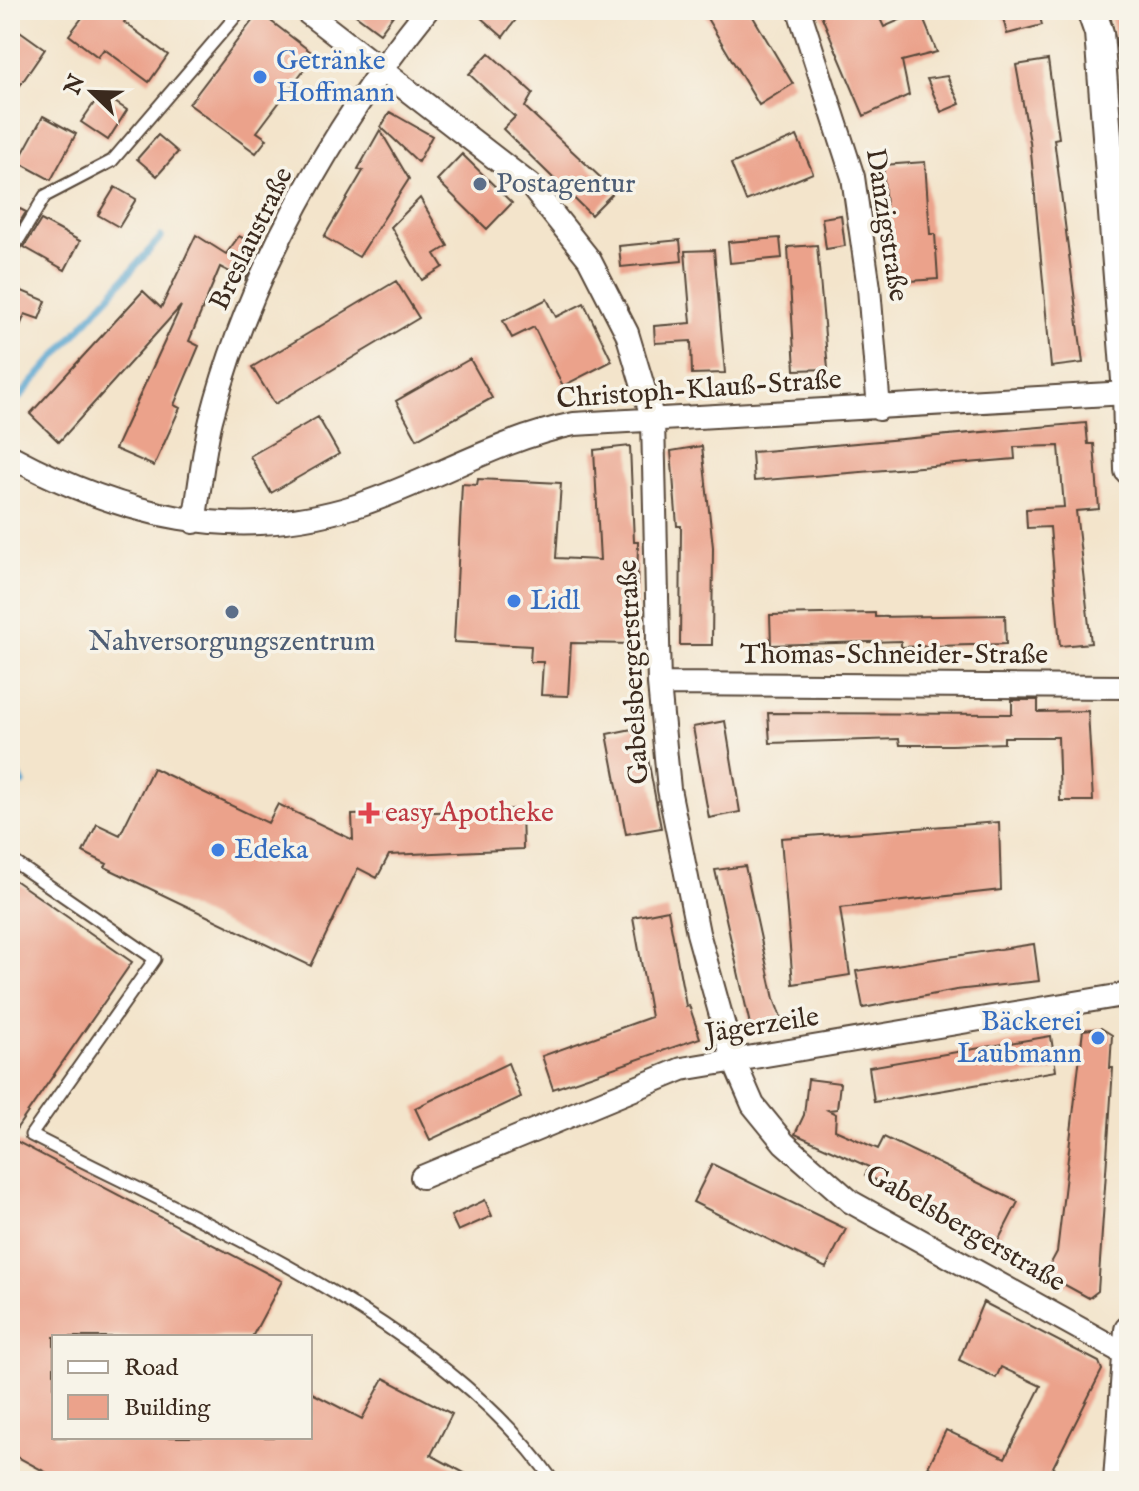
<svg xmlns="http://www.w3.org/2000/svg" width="1139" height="1491" viewBox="0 0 1139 1491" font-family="'IM FELL English',serif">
<rect width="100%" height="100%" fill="#f7f3e8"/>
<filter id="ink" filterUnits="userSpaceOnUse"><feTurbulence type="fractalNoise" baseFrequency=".0125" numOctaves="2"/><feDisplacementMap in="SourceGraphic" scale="16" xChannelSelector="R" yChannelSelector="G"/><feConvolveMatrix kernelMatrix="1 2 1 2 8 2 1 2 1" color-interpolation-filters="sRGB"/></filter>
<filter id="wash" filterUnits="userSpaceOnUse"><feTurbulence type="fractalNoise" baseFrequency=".006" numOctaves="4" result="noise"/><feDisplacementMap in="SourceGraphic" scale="32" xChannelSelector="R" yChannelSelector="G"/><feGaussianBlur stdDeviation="1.8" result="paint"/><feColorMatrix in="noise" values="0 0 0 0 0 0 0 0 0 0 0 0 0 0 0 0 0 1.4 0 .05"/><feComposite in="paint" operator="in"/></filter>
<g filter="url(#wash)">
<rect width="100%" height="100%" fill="#f3e4cb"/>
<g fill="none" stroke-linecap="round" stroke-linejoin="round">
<path stroke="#56a4cf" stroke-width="7" d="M10,408L161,237
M10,758L23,783"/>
</g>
<g id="blocks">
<path fill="#eba28b" d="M88,10H133L124,22L168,55L149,82L104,49L98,57L69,35Z
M349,10H397L380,33Z
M472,10H523L503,37Z
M702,10H749L793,84L759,105Z
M819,10H876L884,27L920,11L937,52L902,61L909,95L864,116Z
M1001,10H1038L1042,25L1007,34Z
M1109,10H1129V46L1117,47Z
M259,12L315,55L257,132L267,139L256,153L189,104Z
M10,24L45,49L10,100Z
M489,53L533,93L525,107L615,191L591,215L503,129L515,117L469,74Z
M1048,60L1059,138L1054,139L1083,363L1051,367L1030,142L1016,65Z
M947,76L960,104L941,112L927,79Z
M101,93L127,110L108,140L81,122Z
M390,112L432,136L418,162L381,127Z
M43,116L76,134L51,180L18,162Z
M380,130L409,179L359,257L324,237L363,171L358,169Z
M158,135L178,152L157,176L137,159Z
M797,136L813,173L746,201L731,164Z
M462,154L512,203L487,229L437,180Z
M925,162L930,234H935L938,279L896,282L893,237H888L883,165Z
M115,187L136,199L119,227L98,215Z
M420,198L448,246L435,254L443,267L422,280L391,227Z
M10,204L26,212L10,238Z
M841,215L845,246L826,249L822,218Z
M41,220L80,241L65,270L24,247Z
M196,235L226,254L239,236L260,247L245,280L220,267L189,341L199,346L174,405L180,408L154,466L115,449L181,306L59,442L30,414L143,291L161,308Z
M780,238L782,258L730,263L728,242Z
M680,240L682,261L621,267L619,246Z
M817,245L828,369L795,370L788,247Z
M714,250L725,373L692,374L691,341L655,343L654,326L691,323L685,251Z
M396,281L419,318L275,404L252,367Z
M10,286L46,301L39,319L25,314L10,350Z
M547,299L556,317L584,303L612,361L563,386L534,327L512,338L503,321Z
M470,359L492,398L417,439L396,401Z
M318,417L339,454L271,493L250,456Z
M1086,423L1088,444H1094L1099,509L1076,511L1091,643L1060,646L1050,527L1027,528L1026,509L1064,507L1059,446L1014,447L1015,459L754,481L752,452Z
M630,446L634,542H638L636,644L571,643L568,696L541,695L543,662H530L531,646L454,642L462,484L477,485L478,479L561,483L556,558L600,560L594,450Z
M702,446L713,547L712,645H680L681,526H677L671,451Z
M875,613V617L1005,615L1006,644L901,647V641L771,645L770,615Z
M1012,700H1038V712L1088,711L1093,801H1060L1058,737H1004V743L952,745H900L899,739L770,743L768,713L1012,714Z
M725,721L740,812L709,818L693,727Z
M642,727L661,828L626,834L607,734Z
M153,768L268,823L278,804L353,840L352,815L522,809L523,849L389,855L377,878L358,868L311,966L105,867L107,864L83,852L97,824L120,835Z
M999,822L1001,890L840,908L850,975L793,984L781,838Z
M745,866L774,999L783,1023L751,1029L715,870Z
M10,877L132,962L10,1138L282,1281L252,1337H54V1437H310V1392L362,1419L384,1378L452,1414L431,1455L479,1481H62L10,1453Z
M668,910L686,1006L689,1005L700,1038L553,1089L542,1056L651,1017L633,917Z
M1034,944L1039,981L956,990L863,1008L856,971Z
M1101,1028L1112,1035L1110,1068H1113L1098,1291L1089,1298L1045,1274L1057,1252L1083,1030Z
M1051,1036L1056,1071L874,1102L869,1067Z
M508,1063L521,1097L430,1140L415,1108Z
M808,1079L840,1083L837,1109L828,1110L836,1114L835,1130L878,1149L884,1137L1018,1202L998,1241L865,1175L869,1167L795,1134L804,1115Z
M712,1164L846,1229L826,1268L693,1202Z
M485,1200L492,1216L458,1231L451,1216Z
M983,1302L1099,1362L1102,1370L1046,1481H958L928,1467L946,1430L1005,1458L1041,1386L1001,1367L996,1378L959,1360Z"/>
</g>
</g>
<g filter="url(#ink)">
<use href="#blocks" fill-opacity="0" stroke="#574638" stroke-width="2"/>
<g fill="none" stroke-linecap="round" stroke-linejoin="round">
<defs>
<path id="service" d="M10,254L45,196L112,161L241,10
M10,859L155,959L31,1135C201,1223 442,1321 553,1481"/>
<path id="minor" d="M304,10L530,185L589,259L627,333L653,420L659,684L669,789L698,933L733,1059L753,1105L784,1143L851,1202L1129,1356
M799,10L853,177L869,288L879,409
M10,456C122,516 235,545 359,505C432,481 499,439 574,424L1127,393
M194,522C200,488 203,453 211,420C249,272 332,128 427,10
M659,684L1129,687
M422,1177L682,1069L1129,994"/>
<path id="tertiary" d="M1091,10L1099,33L1127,393L1129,470
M1118,1481L1129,1330"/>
</defs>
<use href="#service" stroke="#574638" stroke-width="15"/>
<use href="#minor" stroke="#574638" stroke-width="26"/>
<use href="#tertiary" stroke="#574638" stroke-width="32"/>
<use href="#service" stroke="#fff" stroke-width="11"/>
<use href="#minor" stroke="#fff" stroke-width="22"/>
<use href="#tertiary" stroke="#fff" stroke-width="28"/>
</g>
</g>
<g fill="#3f7fe0" stroke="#f7f3e8" stroke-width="3">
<circle cx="260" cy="77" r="8"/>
<circle cx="514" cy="601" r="8"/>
<circle cx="218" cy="850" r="8"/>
<circle cx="1098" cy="1038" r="8"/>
</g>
<g fill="#5c6f8a" stroke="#f7f3e8" stroke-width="3">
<circle cx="480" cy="184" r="8"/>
<circle cx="232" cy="612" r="8"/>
</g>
<path fill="#e0444e" stroke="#f7f3e8" stroke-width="3" d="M365 801h8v8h8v8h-8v8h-8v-8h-8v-8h8z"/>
<g text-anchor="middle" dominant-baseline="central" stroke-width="7" stroke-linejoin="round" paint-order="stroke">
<g font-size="28" fill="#366cbe" stroke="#f7f3e8" text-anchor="start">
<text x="276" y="61">Getränke<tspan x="276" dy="32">Hoffmann</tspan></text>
<text x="530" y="601">Lidl</text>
<text x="234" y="850">Edeka</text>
<text x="1082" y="1022" text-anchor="end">Bäckerei<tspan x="1082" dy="32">Laubmann</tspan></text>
</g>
<g font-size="28" fill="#4e5e75" stroke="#f7f3e8" text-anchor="start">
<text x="496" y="184">Postagentur</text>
<text x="232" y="642" text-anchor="middle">Nahversorgungszentrum</text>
</g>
<g font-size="28" fill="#3b2a1e" stroke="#f7f3e8">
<text transform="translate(886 225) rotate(81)">Danzigstraße</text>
<text transform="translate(252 239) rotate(-64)">Breslaustraße</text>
<text transform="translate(699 390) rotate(-4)">Christoph-Klauß-Straße</text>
<text x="894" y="655">Thomas-Schneider-Straße</text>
<text transform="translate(634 672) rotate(-93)">Gabelsbergerstraße</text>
<text transform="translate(762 1026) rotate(-9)">Jägerzeile</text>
<text transform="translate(965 1229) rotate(30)">Gabelsbergerstraße</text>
</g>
<g font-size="28" fill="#be3a42" stroke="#f7f3e8" text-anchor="start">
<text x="385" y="813">easy Apotheke</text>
</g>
</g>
<rect width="1139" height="1491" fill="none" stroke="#f7f3e8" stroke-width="40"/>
<rect x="52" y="1335" width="260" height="104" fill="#f7f3e8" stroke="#aca397" stroke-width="2"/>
<rect x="68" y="1361" width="40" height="12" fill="#ffffff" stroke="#aca397" stroke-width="2"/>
<text x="124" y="1375" font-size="24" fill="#3b2a1e">Road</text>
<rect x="68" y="1395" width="40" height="24" fill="#eba28b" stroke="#aca397" stroke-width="2"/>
<text x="124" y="1415" font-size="24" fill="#3b2a1e">Building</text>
<g transform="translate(92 92) rotate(293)" stroke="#f7f3e8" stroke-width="6" paint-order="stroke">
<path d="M0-6L14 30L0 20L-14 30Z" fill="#3b2a1e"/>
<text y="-12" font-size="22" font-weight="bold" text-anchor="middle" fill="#3b2a1e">N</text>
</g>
</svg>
